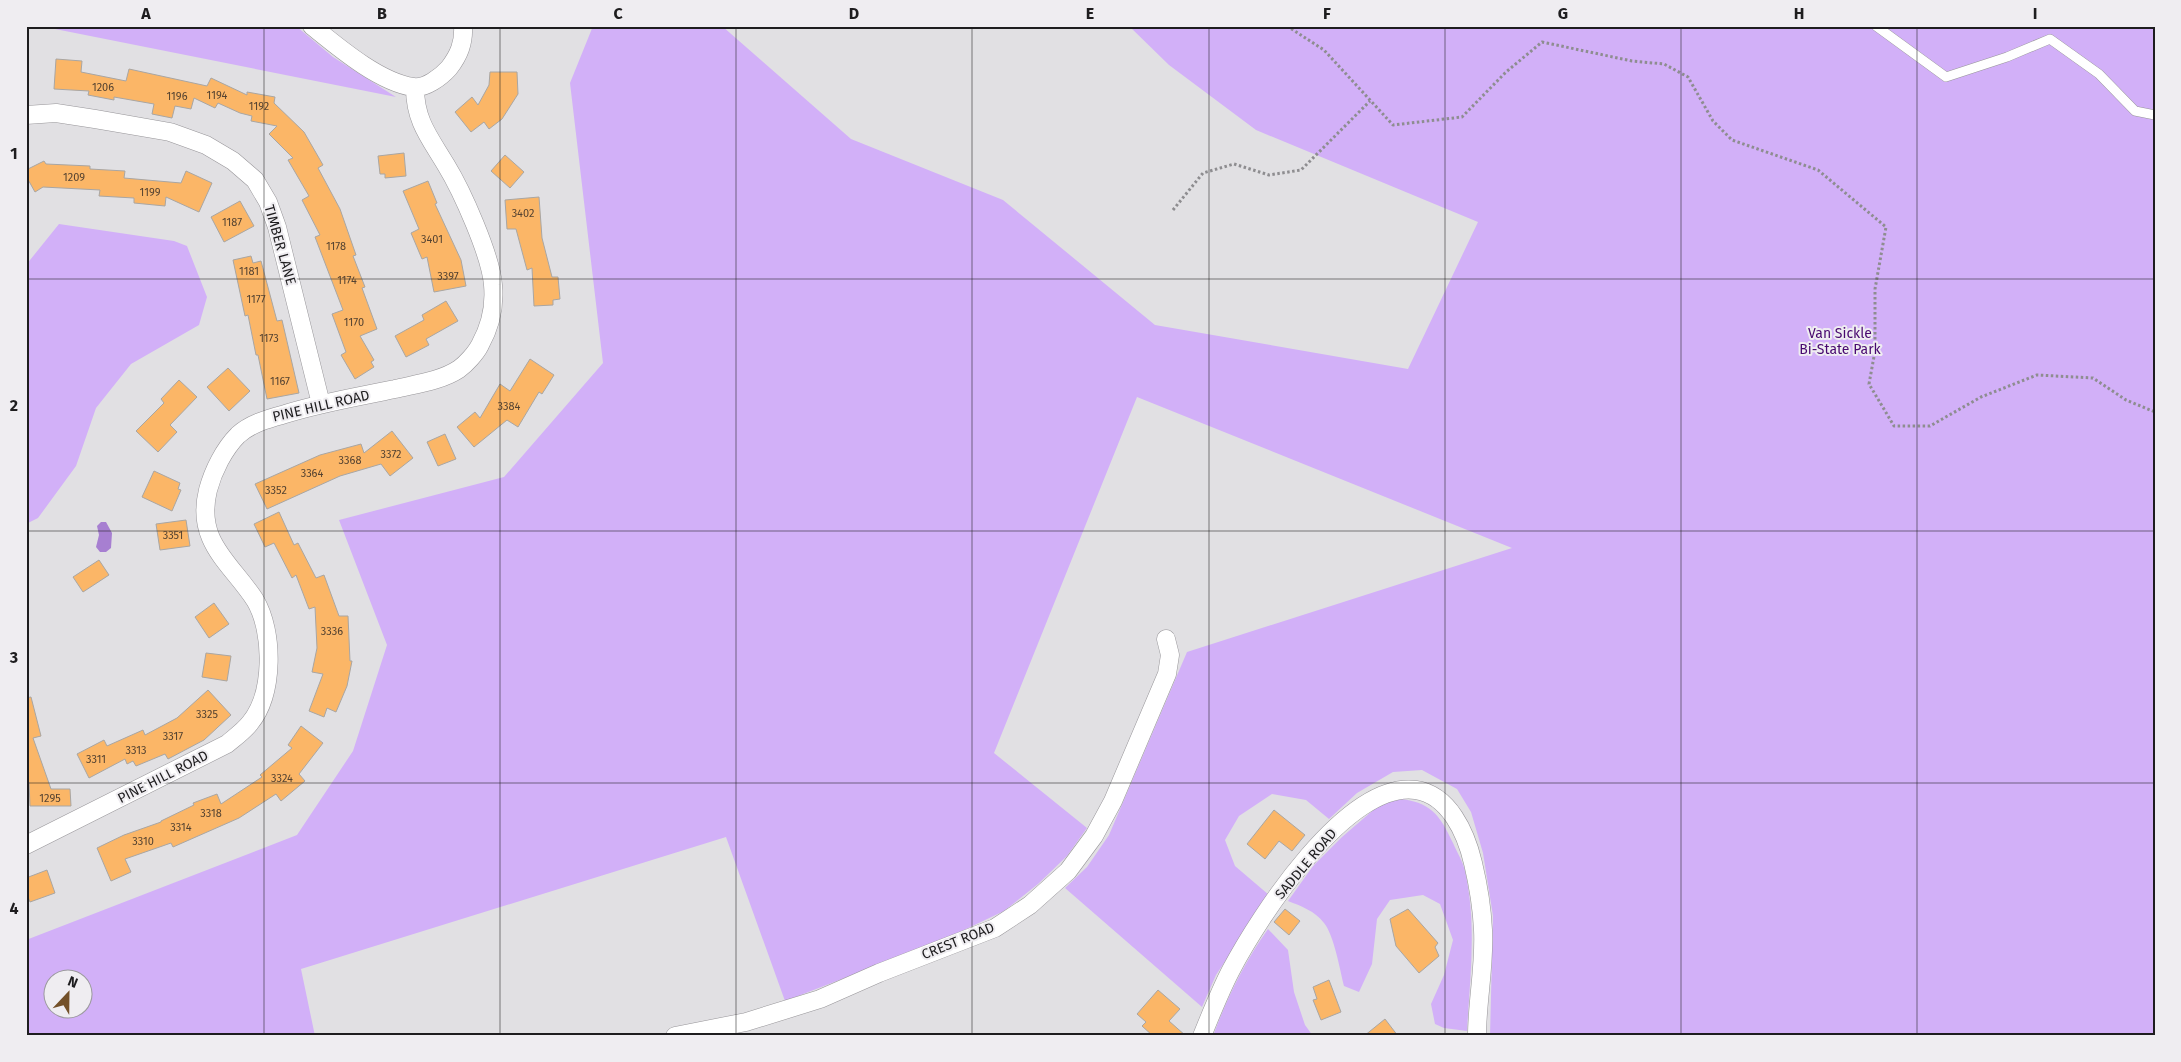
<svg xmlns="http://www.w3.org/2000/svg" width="2181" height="1062" viewBox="0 0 2181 1062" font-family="'Fira Sans',sans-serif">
<rect width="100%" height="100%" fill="#e1e0e3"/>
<path fill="#d2b0f8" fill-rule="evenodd" d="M40,26H296L333,57L396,97Z
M593,26H722L851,139L1003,200L1155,325L1408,369L1478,222L1256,130L1169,65L1129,26H2155V1036H1490L1493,916L1483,853L1471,812L1457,789L1422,770L1393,772L1357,793L1329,819L1306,800L1272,794L1239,816L1225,840L1235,866L1269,895L1216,975L1202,1007L1065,888L1087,867L1109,835L1187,652L1512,548L1137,397L994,753L1087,828L1067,856L1038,884L1004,911L943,940L785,1001L726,837L301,969L315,1036H26V940L297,835L353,751L387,645L339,520L504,477L603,363L570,83ZM52,980H82V1010H52Z
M59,224L174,241L187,246L207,297L199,325L131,364L96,408L76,466L38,518L26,524V265Z
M1398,799C1430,801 1440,815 1453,843C1457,852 1463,862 1465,871C1477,924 1470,978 1467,1031L1444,1028L1435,1024L1431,1004L1444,975L1453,940L1440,904L1423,895L1390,900L1377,919L1372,964L1359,992L1344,986C1340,970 1334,935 1324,923C1315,911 1301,906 1288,901L1313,866L1342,837L1378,806Z
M1268,929L1288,950L1294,992L1305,1025L1313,1036H1213C1227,998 1244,963 1268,929Z"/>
<path fill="#a77fd1" d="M101,522H106L112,533L111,548L106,552H100L96,547L99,535L97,526Z"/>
<path fill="#fbb667" stroke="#a9a6a3" d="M56,59L82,61L81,72L126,81L129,69L207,86L211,78L247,95V92L275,97L274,103L304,132L323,165L318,168L340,209L356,255L353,256L365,287L362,288L377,329L360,336L374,360L371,362L374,367L355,379L341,355L346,352L332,314L343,310L315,237L320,235L302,200L309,196L288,160L293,158L269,134L277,126L251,121L252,116L240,113L218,103L215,108L194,98L191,109L175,106L172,118L152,114L154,104L114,97V100L88,95L89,91L54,89Z
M490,72H517L518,94L502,119L489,129L484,122L471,132L455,112L472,97L478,105L489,85Z
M404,153L406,176L385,178V174H380L378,156Z
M505,155L524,172L510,188L491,171Z
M44,161L46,164L90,166V169L125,171L124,178L181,183L186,171L212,183L199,212L166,197L165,206L134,203V198L99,196L100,190L43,187L35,192L26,176V170Z
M428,181L437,203L435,204L461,260L466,286L434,292L427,257L422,259L411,233L419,229L403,191Z
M539,197L542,238L552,277H558L560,299L553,300V305L534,306L532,268L527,270L516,229H507L505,200Z
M240,201L254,226L224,242L211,217Z
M251,256L253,263L261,261L277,321L282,320L299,393L267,399L258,355H256L248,315L245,316L233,260Z
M446,301L458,321L426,339L429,345L406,357L395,336L424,320L422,315Z
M530,359L554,375L542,394L539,392L518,427L507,420L474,447L457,427L475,412L480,418L500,384L510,391Z
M228,368L250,391L229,411L207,387Z
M179,380L197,397L170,425L177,432L158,452L136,431L164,403L161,399Z
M392,431L413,458L390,476L381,464L340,476L267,509L255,484L320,455L361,444L364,453Z
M445,434L456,459L438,466L427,442Z
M154,471L180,483L178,489L181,490L172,511L142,497Z
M279,512L294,545L298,543L316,578L324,575L339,616H348L350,661H352L347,686L336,712L327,708L324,717L309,711L323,674L312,672L317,648L315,607L309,609L296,575L292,578L274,543L265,547L254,524Z
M186,520L190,546L160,550L156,524Z
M99,560L109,575L83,592L73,577Z
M214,603L229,624L209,638L195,617Z
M206,653L231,656L227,681L202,677Z
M208,690L231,715L204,740L168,759L165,754L136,766L133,761L127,764L125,759L89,778L77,754L104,740L107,746L143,730L145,735L177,718Z
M31,697L41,736L33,738L51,789H70L71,806H30L29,782L26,783V698Z
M301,726L323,743L299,774L305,781L281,801L276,794L239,818L173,847L171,843L125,859L131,872L111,881L97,848L124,835L161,822V821L194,805L193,803L217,794L221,804L262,777L260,775L292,748L288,745Z
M1274,810L1305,835L1292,851L1279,841L1265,859L1247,844Z
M47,870L55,893L30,902L26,892V878Z
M1285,909L1300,921L1289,935L1274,922Z
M1408,909L1438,943L1435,947L1439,956L1419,973L1396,946L1390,919Z
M1329,980L1341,1012L1321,1020L1313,1000L1317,999L1313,987Z
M1158,990L1180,1009L1169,1021L1186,1036H1153L1142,1026L1146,1022L1137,1014Z
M1385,1019L1398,1036H1364Z"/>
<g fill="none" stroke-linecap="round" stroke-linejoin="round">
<defs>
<path id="lane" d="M1876,26L1946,77L2007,57L2050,39L2099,74L2135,111L2155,115"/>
<path id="street" d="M312,26C338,47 379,82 413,87C425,89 441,77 449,68C459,55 464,43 463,26
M26,115L56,113L95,119L170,132L206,145L233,161L255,180L268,202L277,227L321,404
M26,845L227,744C234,738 244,731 250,723C274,694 274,632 255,600C231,563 195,542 208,490C213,471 224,449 238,435C250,424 267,419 282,415C319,403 357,397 395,389C416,384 441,381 459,369C466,364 476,353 480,345C490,327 495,306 493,285C491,256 462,191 446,165C430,138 415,121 415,88
M675,1036L746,1022L820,999L879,973L995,928L1030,905L1068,871L1094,836L1113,801L1167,674L1170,655L1166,639
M1202,1036C1211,1014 1220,991 1231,970C1259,917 1347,780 1416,790C1449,795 1466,833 1473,863C1478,884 1482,908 1483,930C1485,965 1477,1001 1477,1036"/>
</defs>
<use href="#lane" stroke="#979599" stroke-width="10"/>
<use href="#street" stroke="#979599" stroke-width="19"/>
<path stroke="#8e8d90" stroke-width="3" stroke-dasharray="2.5 2.5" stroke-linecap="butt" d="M1287,26L1324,50L1393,125L1462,117L1506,72L1542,42L1632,61L1664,64L1688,77L1713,121L1732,140L1818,170L1886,227L1875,289V351L1869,384L1894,426H1930L1981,397L2037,375L2093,378L2126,400L2155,412
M1173,210L1203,173L1234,164L1269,175L1301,170L1370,101"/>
<use href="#lane" stroke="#fff" stroke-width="9"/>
<use href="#street" stroke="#fff" stroke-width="18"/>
</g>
<path fill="none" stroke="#1e1d1f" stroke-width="1" stroke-opacity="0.55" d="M264,26V1036M500,26V1036M736,26V1036M972,26V1036M1209,26V1036M1445,26V1036M1681,26V1036M1917,26V1036M26,279H2155M26,531H2155M26,783H2155"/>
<g text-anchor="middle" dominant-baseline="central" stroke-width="4" stroke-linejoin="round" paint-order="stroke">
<g font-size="11" fill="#554331">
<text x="103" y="87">1206</text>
<text x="217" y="95">1194</text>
<text x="177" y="96">1196</text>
<text x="259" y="106">1192</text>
<text x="74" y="177">1209</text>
<text x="150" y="192">1199</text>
<text x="523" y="213">3402</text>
<text x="232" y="222">1187</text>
<text x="432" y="239">3401</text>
<text x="336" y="246">1178</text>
<text x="249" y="271">1181</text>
<text x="448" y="276">3397</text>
<text x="347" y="280">1174</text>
<text x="256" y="299">1177</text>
<text x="354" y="322">1170</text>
<text x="269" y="338">1173</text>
<text x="280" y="381">1167</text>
<text x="509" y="406">3384</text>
<text x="391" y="454">3372</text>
<text x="350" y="460">3368</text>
<text x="312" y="473">3364</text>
<text x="276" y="490">3352</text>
<text x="173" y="535">3351</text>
<text x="332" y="631">3336</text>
<text x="207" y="714">3325</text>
<text x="173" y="736">3317</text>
<text x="136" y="750">3313</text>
<text x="96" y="759">3311</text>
<text x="282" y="778">3324</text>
<text x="50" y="798">1295</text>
<text x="211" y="813">3318</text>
<text x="181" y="827">3314</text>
<text x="143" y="841">3310</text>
</g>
<g font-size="14" fill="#1e1d1f" stroke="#efedf1">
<text transform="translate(280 245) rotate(74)">TIMBER LANE</text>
<text transform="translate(321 406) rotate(-13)">PINE HILL ROAD</text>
<text transform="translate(163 777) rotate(-27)">PINE HILL ROAD</text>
<text transform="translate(1306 864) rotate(-50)">SADDLE ROAD</text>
<text transform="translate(958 941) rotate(-22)">CREST ROAD</text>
</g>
<g font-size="14" fill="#47086f" stroke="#efedf1">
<text x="1840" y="333">Van Sickle<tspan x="1840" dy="16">Bi-State Park</tspan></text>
</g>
</g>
<rect width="2181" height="1062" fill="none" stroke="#efedf1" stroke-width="55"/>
<g transform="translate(68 994) rotate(22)"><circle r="24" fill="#efedf1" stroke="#9b9a9d"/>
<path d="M0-4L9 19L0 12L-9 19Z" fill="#735029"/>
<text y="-8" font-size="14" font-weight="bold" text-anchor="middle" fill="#1e1d1f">N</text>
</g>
<rect x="28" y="28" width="2126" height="1006" fill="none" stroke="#1e1d1f" stroke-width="2"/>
<g font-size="16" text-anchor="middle" font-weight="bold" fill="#1e1d1f">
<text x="146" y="19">A</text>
<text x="382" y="19">B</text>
<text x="618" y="19">C</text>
<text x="854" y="19">D</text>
<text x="1090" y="19">E</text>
<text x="1327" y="19">F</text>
<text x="1563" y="19">G</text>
<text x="1799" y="19">H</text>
<text x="2035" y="19">I</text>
<text x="14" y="159">1</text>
<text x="14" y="411">2</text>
<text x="14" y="663">3</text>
<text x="14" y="914">4</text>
</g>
</svg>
